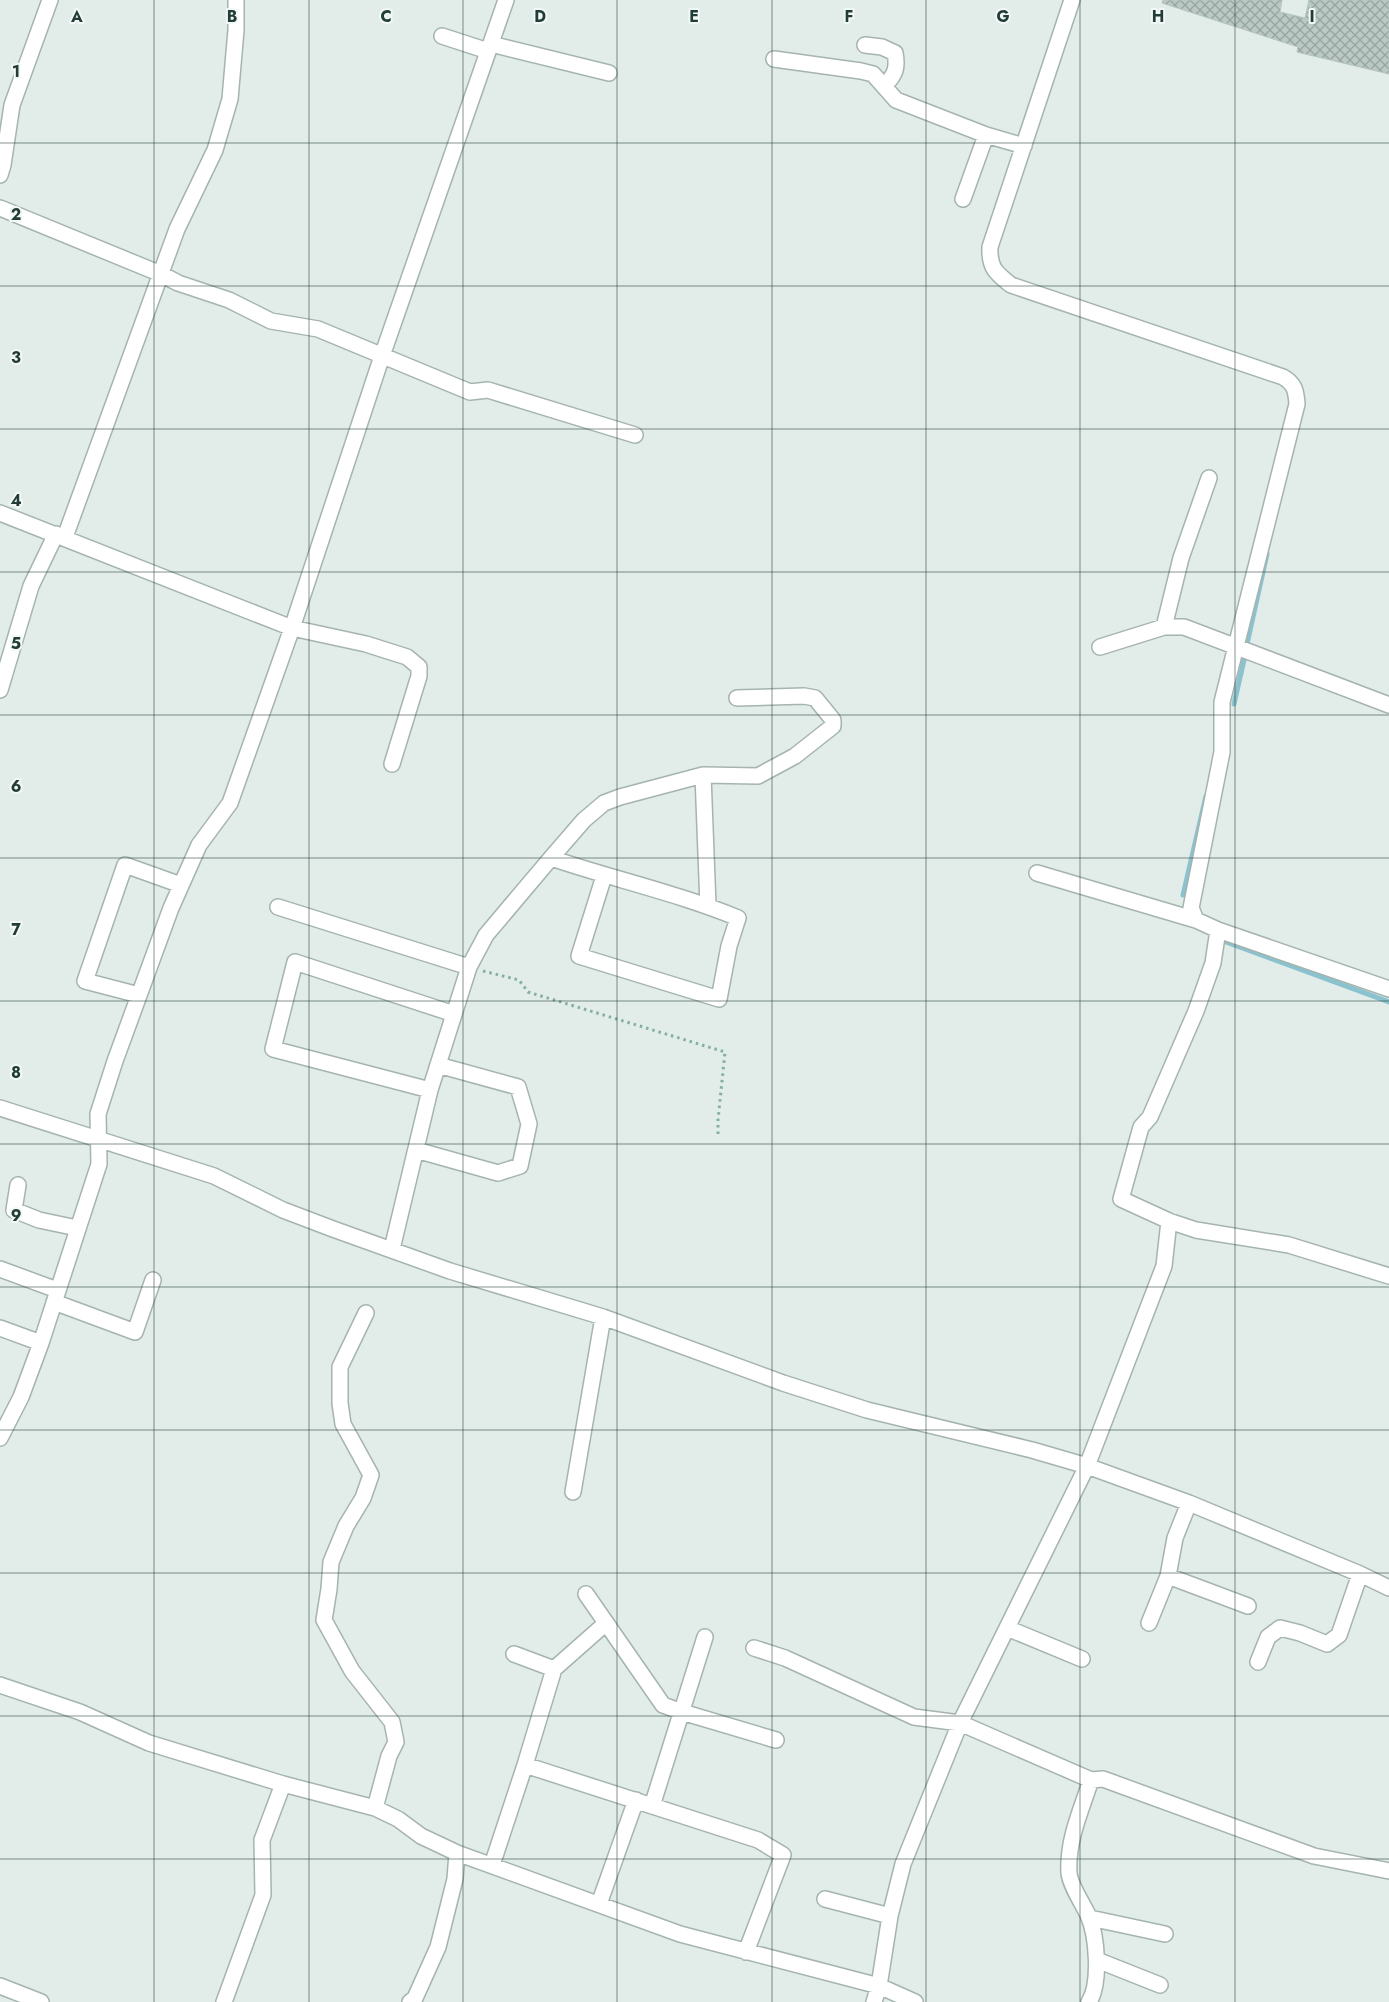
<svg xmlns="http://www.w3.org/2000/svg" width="1389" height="2002" viewBox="0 0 1389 2002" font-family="Jost,sans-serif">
<defs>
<pattern id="building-cross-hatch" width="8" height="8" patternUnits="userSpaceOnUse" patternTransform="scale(1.25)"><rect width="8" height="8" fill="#bac9c4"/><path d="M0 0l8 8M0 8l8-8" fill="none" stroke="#97a4a0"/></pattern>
</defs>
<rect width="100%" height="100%" fill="#e2ece8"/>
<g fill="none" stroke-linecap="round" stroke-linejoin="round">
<path stroke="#8bc2cf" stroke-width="5" d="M1247,644L1267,554
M1234,704L1244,660
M1183,895L1206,796
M1226,942L1389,1002"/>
</g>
<path fill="url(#building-cross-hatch)" stroke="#b5c5bf" d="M1163,0H1282L1280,12L1305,18L1309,0H1389V74L1297,52L1298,47L1162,3Z"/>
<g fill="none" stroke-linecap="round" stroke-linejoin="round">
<defs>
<path id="street" d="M1072,0L990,247C989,268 996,273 1011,285L1283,377C1295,384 1296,391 1297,404L1222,702V752L1191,908L1196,920L1218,930L1389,989
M442,36L488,51
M491,44L609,73
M865,45L882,47L895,53C898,68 895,75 885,85
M774,59L861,71L873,74L896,100L986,135L1024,146
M0,175L3,165L12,105L50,0
M963,199L986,135
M0,208L161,274L178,283L229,300L271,321L318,329L470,392L488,390L635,435
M0,513L292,628L366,644L407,657L419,667V676L392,764
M65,537L177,229L215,150L230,99L236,30V0
M1164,627L1181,558L1209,478
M1100,647L1164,627H1184L1389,705
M0,690L31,586L56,534
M703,775L708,906
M551,858C613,879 677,893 738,918L729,946L719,999L579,956L604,876
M1037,873L1196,920
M278,907L469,967
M1218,930L1213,963L1196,1011L1150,1117L1141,1127L1121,1199L1169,1221L1196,1230L1289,1245L1389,1276
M139,995L85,981L125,865L181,885
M430,1090L273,1049L295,962L454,1014
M0,1108L214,1176L283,1210L333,1229L450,1271L603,1317L783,1383L867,1410L1032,1450L1087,1466L1189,1503L1360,1574L1389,1588
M416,1150L498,1173L520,1166L529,1124L518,1087L438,1065
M18,1185L14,1210L39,1220L77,1228
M392,1249L430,1090L469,967L486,935L551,858L584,820L604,803L620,797L703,775L758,776L795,756L833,726V720L815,698L804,696L737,698
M0,1269L57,1290
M54,1302L135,1332L153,1280
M366,1313L340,1367V1403L343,1424L371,1475L363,1498L346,1526L331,1562L329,1589L324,1620L352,1671L392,1722L396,1742L389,1756L375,1808
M0,1328L41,1343
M0,1438L21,1397L41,1343L99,1164L98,1114L115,1061L171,908L199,845L230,803L292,628L382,356L506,0
M573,1492L603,1317
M1168,1576L1248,1606
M586,1594L663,1705L682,1712L776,1740
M1149,1623L1168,1576L1175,1538L1189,1503
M1007,1628L1082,1659
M754,1648L785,1658L914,1717L960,1723L1091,1780L1103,1779L1314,1856L1389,1871
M514,1654L554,1669
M1258,1662L1268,1637L1280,1628L1300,1633L1327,1644L1339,1635L1360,1574
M0,1685L80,1712L149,1743L283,1784L375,1808L398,1819L421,1836L457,1853L680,1934L879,1986L915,2002
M525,1765L758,1840L783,1855L746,1952
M652,1806L705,1637
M492,1865L525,1765L554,1669L605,1624
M825,1899L890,1916
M599,1904L636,1800
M1090,1918L1165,1934
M1097,1960L1160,1985
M0,1986L41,2002
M224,2002L263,1895L262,1840L283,1784
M410,2002L415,1998L438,1947L455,1879L457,1853
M874,2002L879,1986L890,1916L903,1864L960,1723L1087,1466L1164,1266L1169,1221
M1089,2002C1101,1983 1097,1935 1088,1915C1083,1904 1070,1885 1069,1873C1067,1841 1081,1810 1091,1780"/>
</defs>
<use href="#street" stroke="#a5b4af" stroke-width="18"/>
<path stroke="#83afa3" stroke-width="3" stroke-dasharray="2.5 4" stroke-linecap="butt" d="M483,971L519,980L528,992L725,1052L718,1120V1138"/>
<use href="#street" stroke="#fff" stroke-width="15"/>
</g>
<path fill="none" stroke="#223c37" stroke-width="1" stroke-opacity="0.55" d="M154,0V2002M309,0V2002M463,0V2002M617,0V2002M772,0V2002M926,0V2002M1080,0V2002M1235,0V2002M0,143H1389M0,286H1389M0,429H1389M0,572H1389M0,715H1389M0,858H1389M0,1001H1389M0,1144H1389M0,1287H1389M0,1430H1389M0,1573H1389M0,1716H1389M0,1859H1389"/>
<g font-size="16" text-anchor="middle" font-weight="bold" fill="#223c37" stroke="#f2f8f6" stroke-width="4" stroke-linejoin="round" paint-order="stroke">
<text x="77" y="22">A</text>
<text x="232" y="22">B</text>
<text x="386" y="22">C</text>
<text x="540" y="22">D</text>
<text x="694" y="22">E</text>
<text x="849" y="22">F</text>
<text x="1003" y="22">G</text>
<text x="1158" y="22">H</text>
<text x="1312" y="22">I</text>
<text x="16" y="77">1</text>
<text x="16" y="220">2</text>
<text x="16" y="363">3</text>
<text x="16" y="506">4</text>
<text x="16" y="649">5</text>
<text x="16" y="792">6</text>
<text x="16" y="935">7</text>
<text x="16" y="1078">8</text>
<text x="16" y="1221">9</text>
</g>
</svg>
